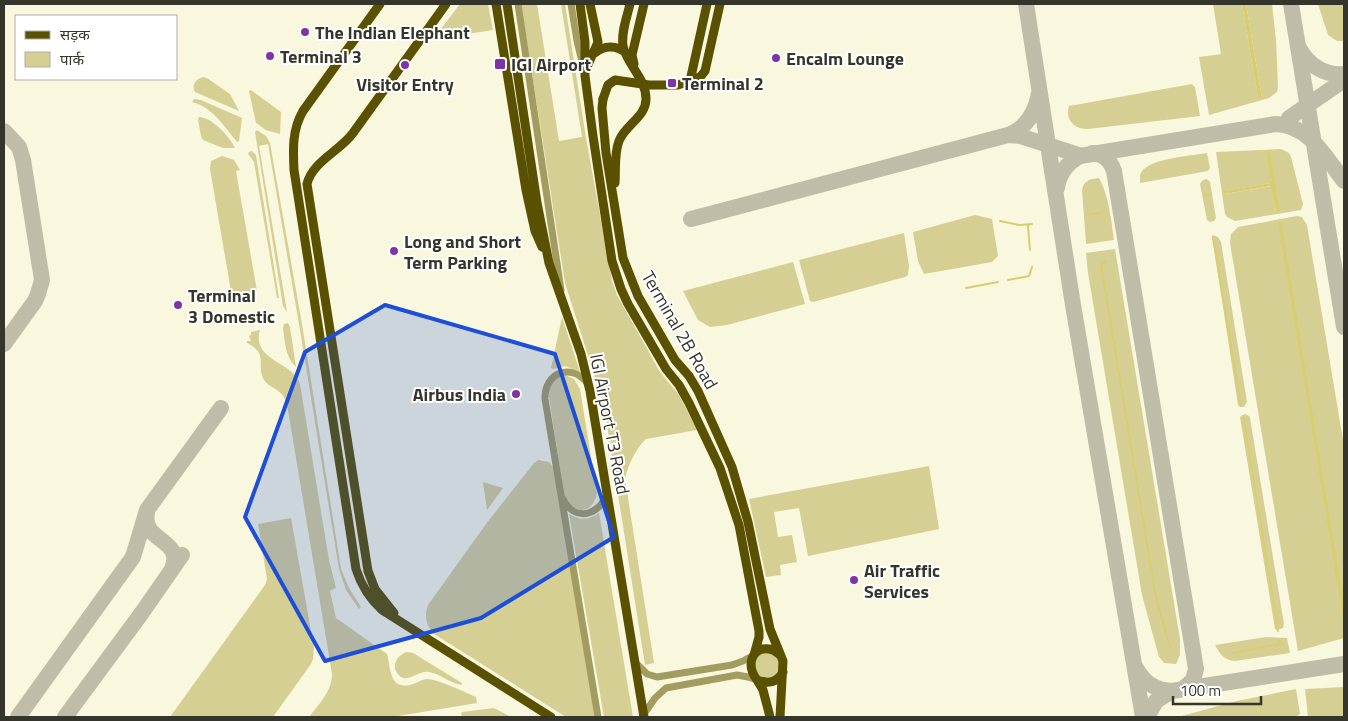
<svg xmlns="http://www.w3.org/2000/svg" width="1348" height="721" viewBox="0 0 1348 721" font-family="'Titillium Web','Noto Sans Devanagari',sans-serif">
<rect width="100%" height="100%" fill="#f9f7de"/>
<path fill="#d6cf94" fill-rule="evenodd" d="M460,4H488L493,30L442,38L437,34Z
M521,4H537L559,141L582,137L561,4H565L586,138L612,281L617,295L660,372L679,395L697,430L646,439C636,448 628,465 625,479L654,663L645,665L604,406L565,283Z
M1213,4H1242L1258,98H1262L1246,4H1272L1276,40L1278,87L1277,92L1269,98L1209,115L1199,57L1221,54Z
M1318,4H1344V41H1337L1328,35Z
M203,77L207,78L230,94L239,111L195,92C191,85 196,79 203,77Z
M1192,84L1195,87L1200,116L1088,129C1074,129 1065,120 1069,106Z
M251,90L281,112L280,134L266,130L256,123L249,91Z
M194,99L201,100L242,118L239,141L237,142C225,127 211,106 192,102Z
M199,117C212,117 230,137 235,148H223L203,140L201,136L198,119Z
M257,130L266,136L270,143L302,324L341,569L349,588L361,607L359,609L346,590L339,569L299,324L268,144L259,146L287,312L283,306L255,132Z
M1281,149L1289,153L1291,157L1303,204L1301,210L1235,221L1227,217L1225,214L1216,152ZM1269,151L1279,212H1276L1272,186L1225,194V191L1271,183Z
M252,151L256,155L279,298H277L254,162L248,154L249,152Z
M1207,153L1210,168L1208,171L1140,183C1140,181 1140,178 1140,175C1145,158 1192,156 1207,153Z
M222,156L234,160L240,170L236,171L257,291L239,295L231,291L210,169L211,161Z
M1099,178C1109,196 1111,219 1114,240L1086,244L1082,190C1084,180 1090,179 1099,178Z
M1207,179L1210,182L1216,218L1214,221L1210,222L1207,220L1200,184L1203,180Z
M975,215L992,219L998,256L992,262L924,274L918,261L913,232Z
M1297,216L1302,217L1307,225L1344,446V638L1298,651L1230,243L1231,234L1238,227Z
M904,233L909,266L908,275L905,277L813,302L810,301L799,260Z
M1212,235L1218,237L1221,242L1247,402L1244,407H1240L1238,405Z
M1115,249L1180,639V655L1176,664L1164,663L1159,657L1142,595L1088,273L1086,253Z
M793,262L805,304L727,325L710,327L698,320L683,291Z
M562,317L580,372L565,366L553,369L551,368Z
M288,323L290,327L296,367C285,357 285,342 283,328L284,324Z
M260,330C251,361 294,362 300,384L329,560L336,588L330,591L336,618L387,654C391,668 389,692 413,684C417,683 422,679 427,679C438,679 464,692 476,697L477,703L392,717H309C319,704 332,691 332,674L287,404C282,387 268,389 263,378C257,364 268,353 247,343V341H251L249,336L251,335V332Z
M565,375L574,379L580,389L597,494C592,516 571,514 564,495L549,397L548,390L555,378Z
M1245,414L1249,416L1250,418L1284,624L1283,628L1277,630L1275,629L1240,417Z
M538,460L549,462L554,468L595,717H566L434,634C426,625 424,616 428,605L486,524L534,463Z
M929,466L939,529L808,556L799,508L774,512L778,537L792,535L797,562L780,565L781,575L766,577L749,499Z
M483,482L503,488L487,510Z
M599,513L633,717H604L569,514C580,521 589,520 599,513Z
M291,518L314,648L313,659L311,664L273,717H170L265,585L267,579L258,524Z
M1266,637L1287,638L1290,653L1235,661C1225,660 1220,655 1215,645Z
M407,652L413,653L462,683V685C451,684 441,674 429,672C416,670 404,689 395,669C394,660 399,655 407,652Z
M754 666a13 13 0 1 1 26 0a13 13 0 1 1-26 0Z
M1344,687V717H1308L1305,689Z
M1296,689L1300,714L1297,716L1178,717L1237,701Z
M494,708L511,717H463L461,714L462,712Z"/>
<path fill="#d9cd6e" d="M1242,4H1246L1262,98L1258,99Z
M1270,151L1280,212H1276L1271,186L1225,194L1224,191L1271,183L1266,152Z
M1278,222H1281L1344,604V624Z"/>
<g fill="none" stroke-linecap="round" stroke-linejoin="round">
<path stroke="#d9cd6e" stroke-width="2" d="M1205,196L1209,195
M1088,215L1102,212
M1000,221L1019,225L1032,224
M1030,224L1028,226L1030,250
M1213,238L1241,406
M1106,261L1101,265L1156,598L1170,647
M1008,280L1029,276L1032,267
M966,288L998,282
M1243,416L1278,631
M1233,653L1280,644V640"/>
<path stroke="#bfbda8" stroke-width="16" d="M1026,4L1073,305L1143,717
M1291,4L1344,327
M1299,48C1308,65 1325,76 1344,74
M1289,118L1344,80
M4,131L19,147L23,160L42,280L38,294L35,301L4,344
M1008,135C1026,129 1036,111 1039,93
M1092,153C1103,154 1110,159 1114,171L1196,669L1193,680L1182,690
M1057,188C1059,173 1067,163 1080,156L1276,124C1309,125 1325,157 1344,181
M691,219L1008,135L1020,136L1079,155
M147,513C141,542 185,539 172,569
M1136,668C1144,683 1155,690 1172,691L1344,664
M18,717L133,557L147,510L221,408
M65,717L141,614L182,555
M1147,717L1156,701L1172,691"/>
<path stroke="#a39c61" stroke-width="7" d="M518,4L561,290
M571,4L577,41L583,66
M587,383C571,362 544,373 545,399L598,717
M563,499C574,522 599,516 606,495
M635,662L647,674L657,677L732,665L743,661L754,655
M644,714L655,698L666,688L737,675L748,677L757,680"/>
<path stroke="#5a5100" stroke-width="9" d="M380,4L303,111C292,130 293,149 294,170L356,569C361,585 370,599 382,610L551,717
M496,4L526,190L535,231L542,247
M507,4L537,203L549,263L581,354L590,391L644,717
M580,4L585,42V76L593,136L612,261L621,289L628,304L666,369L679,385L689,403L720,468L739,525L759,631V637L754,655
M595,53C604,45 617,45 626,53
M634,64L632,55L644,4
M587,67L598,42L590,4
M687,83L701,76L705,71L720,4
M603,99L602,108L606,153L623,258L638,296L675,360L689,376L698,391L732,467L748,522L770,629L783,661L780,717
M615,183C616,170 614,153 619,141C625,125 646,117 646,99C646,78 627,65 623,46C621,32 627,17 630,4
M394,613L375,589L368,571L307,184C312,162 340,151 353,133L446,4
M780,655C763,638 740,658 757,680C768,684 777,683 783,672
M757,680L763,690L770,717"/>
<path stroke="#5a5100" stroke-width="9" d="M603,99L608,85L615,80L649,85H678L690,81L707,4"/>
</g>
<path fill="#1d4ed8" fill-opacity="0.2" stroke="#1d4ed8" stroke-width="4" stroke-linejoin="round" d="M385,305L555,354L614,537L481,618L325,661L245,517L305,352Z"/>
<g fill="#8033a5" stroke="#fff" stroke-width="2">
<circle cx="305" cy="32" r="5"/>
<circle cx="270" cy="56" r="5"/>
<circle cx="776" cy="58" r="5"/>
<rect x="494" y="58" width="12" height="12" rx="2.5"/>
<circle cx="405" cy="65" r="5"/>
<rect x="667" y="78" width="10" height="10" rx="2.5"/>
<circle cx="394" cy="251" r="5"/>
<circle cx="178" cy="305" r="5"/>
<circle cx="516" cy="394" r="5"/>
<circle cx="854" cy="580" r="5"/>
</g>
<g text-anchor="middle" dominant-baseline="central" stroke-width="4" stroke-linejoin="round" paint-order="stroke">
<g font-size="18" font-weight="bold" fill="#36352b" stroke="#fff" text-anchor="start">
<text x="315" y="32">The Indian Elephant</text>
<text x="280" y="56">Terminal 3</text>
<text x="786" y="58">Encalm Lounge</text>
<text x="511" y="64">IGI Airport</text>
<text x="682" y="83">Terminal 2</text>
<text x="405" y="84" text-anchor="middle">Visitor Entry</text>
<text x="404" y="241">Long and Short<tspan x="404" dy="21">Term Parking</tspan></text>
<text x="188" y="295">Terminal<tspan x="188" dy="21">3 Domestic</tspan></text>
<text x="506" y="394" text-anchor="end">Airbus India</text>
<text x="864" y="570">Air Traffic<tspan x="864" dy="21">Services</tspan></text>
</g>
<g font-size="18" fill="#36352b" stroke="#fff">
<text transform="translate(680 330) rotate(60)">Terminal 2B Road</text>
<text transform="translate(610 424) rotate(79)">IGI Airport T3 Road</text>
</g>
</g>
<rect width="1348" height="721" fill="none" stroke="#36352b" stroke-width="10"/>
<rect x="15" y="15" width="162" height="65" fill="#ffffff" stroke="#afaeaa"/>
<rect x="25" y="31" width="25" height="8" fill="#5a5100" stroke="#afaeaa"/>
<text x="60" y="40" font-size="15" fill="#36352b">सड़क</text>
<rect x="25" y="52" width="25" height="15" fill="#d6cf94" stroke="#afaeaa"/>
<text x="60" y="65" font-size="15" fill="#36352b">पार्क</text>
<path d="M1173 696v8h88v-8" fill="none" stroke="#36352b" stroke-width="2.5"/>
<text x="1180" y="696" font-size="15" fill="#36352b" stroke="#ffffff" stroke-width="4" paint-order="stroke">100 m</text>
</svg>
